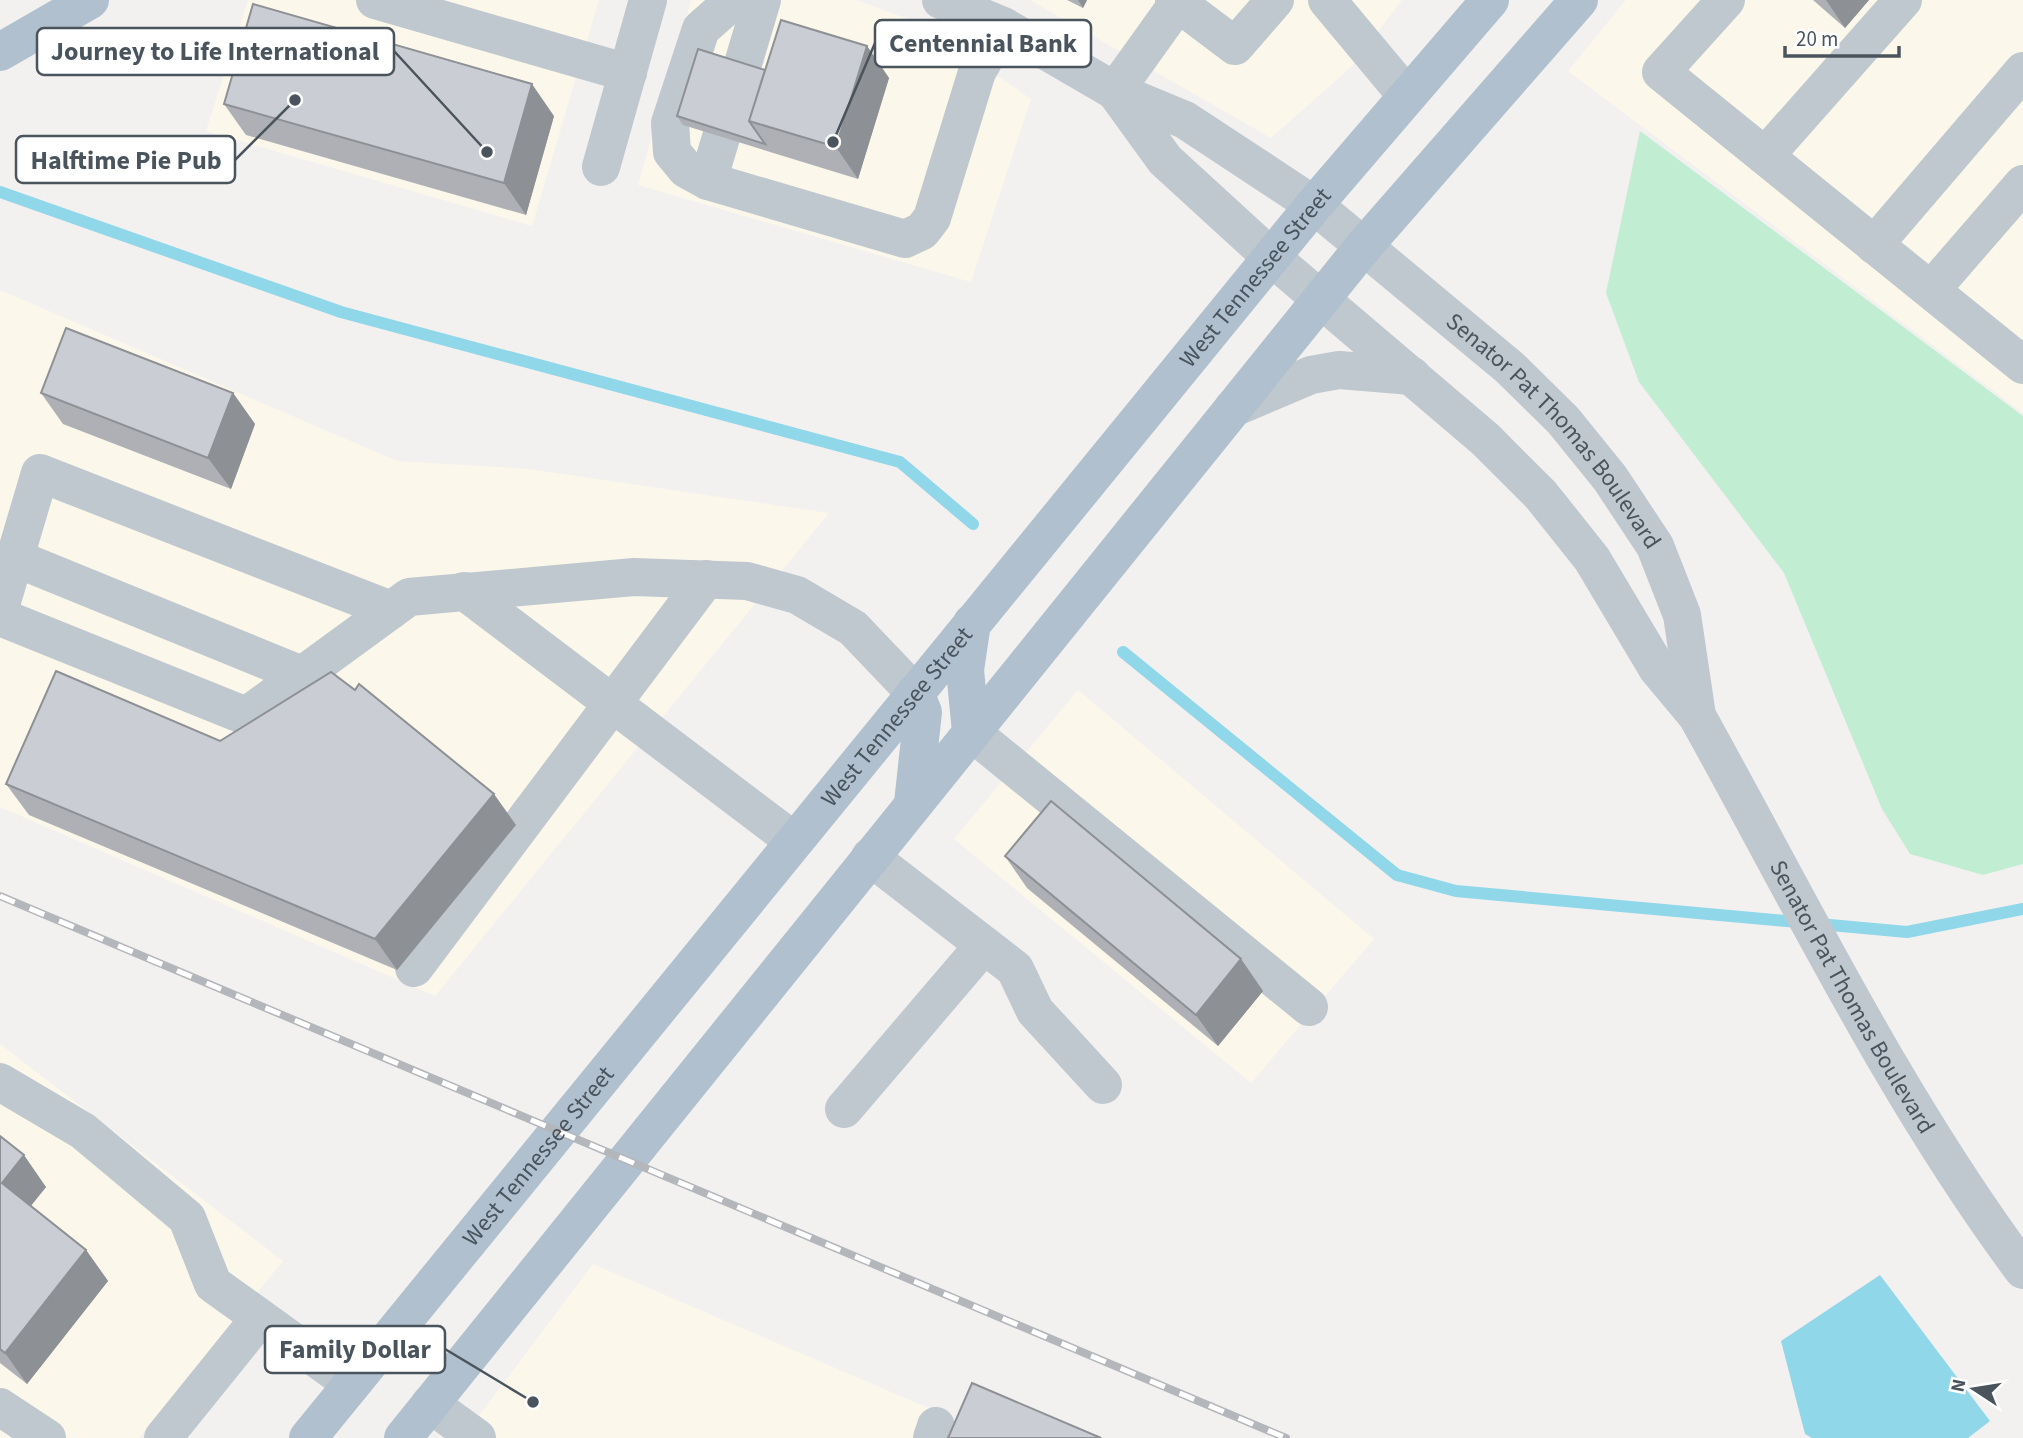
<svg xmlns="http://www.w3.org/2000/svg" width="2023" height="1438" viewBox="0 0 2023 1438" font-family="'Source Sans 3',sans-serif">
<rect width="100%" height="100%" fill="#f3f0f0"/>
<path fill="#fcf7eb" d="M248,0H599L532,226L206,131Z
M691,0H856L925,25L1031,99L971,282L638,185Z
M1030,0H1402L1351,67L1271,138Z
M1626,0H2023V413L1568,71Z
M0,290L397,461L529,469L829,513L435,996L0,807Z
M1078,690L1374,939L1251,1083L954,839Z
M0,1044L283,1261L139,1438H0Z
M593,1264L998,1438H462Z"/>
<path fill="#c1eed2" d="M1640,131L2023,416V864L1983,875L1910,854L1882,809L1784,573L1639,382L1606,293Z"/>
<path fill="#90d7e9" d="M1880,1275L1990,1421L1968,1438H1812L1805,1434L1781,1341Z"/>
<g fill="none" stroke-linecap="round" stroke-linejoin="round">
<path stroke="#90d7e9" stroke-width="12" d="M0,192L341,312L900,462L973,524
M1123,652L1397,875L1456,891L1907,932L2023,909"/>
<g stroke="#bfc8ce" stroke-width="38">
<path d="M375,0L628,73"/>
<path d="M734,0L701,29L670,123L672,152L686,169L708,181L905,239L922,231L932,218L977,72L1003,26"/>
<path id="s1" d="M941,0L1003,26L1115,91L1185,120L1314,205L1509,367L1563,420L1610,478L1655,546L1682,615L1697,716"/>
<path d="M1174,0L1235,46L1275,0"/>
<path d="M1327,0L1407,96"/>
<path d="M1726,0L1661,72L2023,365"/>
<path id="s2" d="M1115,91L1165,160L1271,257L1485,439L1541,495L1592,559L1657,668L1697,716C1801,903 1895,1098 2023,1270"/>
<path d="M1115,91L1178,3"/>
<path d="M1765,156L1903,0"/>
<path d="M601,167L648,0"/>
<path d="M708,181L762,0"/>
<path d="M1874,245L2023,71"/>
<path d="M1931,290L2023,184"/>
<path d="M1233,408L1311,375L1339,370L1412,376"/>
<path d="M15,558L302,675"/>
<path d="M464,591L794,841"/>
<path d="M0,608L40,473L391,610"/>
<path d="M0,617L246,716L409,597L634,577L747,581L797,595L853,628L915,693"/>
<path d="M971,732L1309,1007"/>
<path d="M870,857L1015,969L1035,1011L1103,1085"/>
<path d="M414,968L706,579"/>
<path d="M0,1082L83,1131L187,1218L213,1284L352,1384"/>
<path d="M844,1109L984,945"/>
<path d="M430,1404L477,1438"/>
<path d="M0,1407L47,1438"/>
<path d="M163,1438L259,1319"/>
<path d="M932,1438L936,1426"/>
</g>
<g stroke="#b1c0ce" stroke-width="38">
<path d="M0,52L90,0"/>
<path d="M971,732L965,670L972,623"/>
<path d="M913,803L923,712L915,693"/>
<path id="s3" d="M308,1438L1314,205L1490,0"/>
<path d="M403,1438L1364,246L1579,0"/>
</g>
<defs>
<path id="rail" d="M0,896L1286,1438"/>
</defs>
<use href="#rail" stroke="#b3b6ba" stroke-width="8"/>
<use href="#rail" stroke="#fff" stroke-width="5" stroke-dasharray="16" stroke-linecap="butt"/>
</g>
<path fill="#aeb0b5" d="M1067,0H1087L1083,8Z
M1813,0H1869L1845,28Z
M867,46L889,78L858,179L683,125L677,116L765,70Z
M224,104L554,116L526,215L246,135Z
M41,393H233L255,424L231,489L63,424Z
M220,741L516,825L397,970L29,815L6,784Z
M1005,856L1241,959L1263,991L1218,1046L1027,888Z
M0,1136L46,1187L31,1206L86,1250L108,1281L27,1384L0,1363Z"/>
<path fill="#8d9094" d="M1078,0H1087L1083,8Z
M1826,0H1869L1845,28Z
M867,46L889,78L858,179L836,147Z
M532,84L554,116L526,215L504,183Z
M233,393L255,424L231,489L208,458Z
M494,794L516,825L397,970L375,939Z
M1241,959L1263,991L1218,1046L1196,1015Z
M24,1155L46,1187L24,1214L2,1183Z
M86,1250L108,1281L27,1384L5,1353Z"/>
<path fill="#cacdd3" stroke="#8d9094" stroke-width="2" d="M253,4L532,84L504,183L224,104Z
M781,20L867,46L836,147L749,121Z
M698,49L765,70L749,121L765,144L677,116Z
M66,328L233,393L208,458L41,393Z
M56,671L220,741L331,672L355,690L359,684L494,794L375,939L6,784Z
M1051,801L1241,959L1196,1015L1005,856Z
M0,1136L24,1155L2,1183L86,1250L5,1353L0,1349Z
M972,1383L1101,1438H948Z"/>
<g text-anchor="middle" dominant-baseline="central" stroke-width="5" stroke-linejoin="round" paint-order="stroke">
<g font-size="24" fill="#49545d" stroke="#fff">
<text stroke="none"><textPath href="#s3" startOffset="1498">West Tennessee Street</textPath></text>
<text stroke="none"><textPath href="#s1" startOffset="758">Senator Pat Thomas Boulevard</textPath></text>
<text stroke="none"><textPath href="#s3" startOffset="931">West Tennessee Street</textPath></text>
<text stroke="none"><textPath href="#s2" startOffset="1181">Senator Pat Thomas Boulevard</textPath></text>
<text stroke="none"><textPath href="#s3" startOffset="364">West Tennessee Street</textPath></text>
</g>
</g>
<path fill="none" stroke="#49545d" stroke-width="2.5" d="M833 142L875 43M487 152L394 51M295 100L235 160M533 1402L445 1349"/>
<g fill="#49545d" stroke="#fff" stroke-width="2.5">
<circle cx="833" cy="142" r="7"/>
<circle cx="487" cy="152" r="7"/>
<circle cx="295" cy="100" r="7"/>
<circle cx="533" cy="1402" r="7"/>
</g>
<g fill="#fff" stroke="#49545d" stroke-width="2.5">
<rect x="875" y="20" width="216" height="47" rx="7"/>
<rect x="37" y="28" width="357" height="47" rx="7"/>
<rect x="16" y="136" width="219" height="47" rx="7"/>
<rect x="265" y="1326" width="180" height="47" rx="7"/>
</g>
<g font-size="26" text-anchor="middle" font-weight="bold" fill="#49545d">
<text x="983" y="52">Centennial Bank</text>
<text x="215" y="60">Journey to Life International</text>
<text x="126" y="169">Halftime Pie Pub</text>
<text x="355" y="1358">Family Dollar</text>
</g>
<g transform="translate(1974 1389) rotate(282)" stroke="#ffffff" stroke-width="5" paint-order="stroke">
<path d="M0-5L12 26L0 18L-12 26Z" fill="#49545d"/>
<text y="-10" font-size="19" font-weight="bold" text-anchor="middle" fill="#49545d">N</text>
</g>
<path d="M1785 46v10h114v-10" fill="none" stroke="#49545d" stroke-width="3.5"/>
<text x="1796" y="46" font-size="21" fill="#49545d" stroke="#ffffff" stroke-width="5" paint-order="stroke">20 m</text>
</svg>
